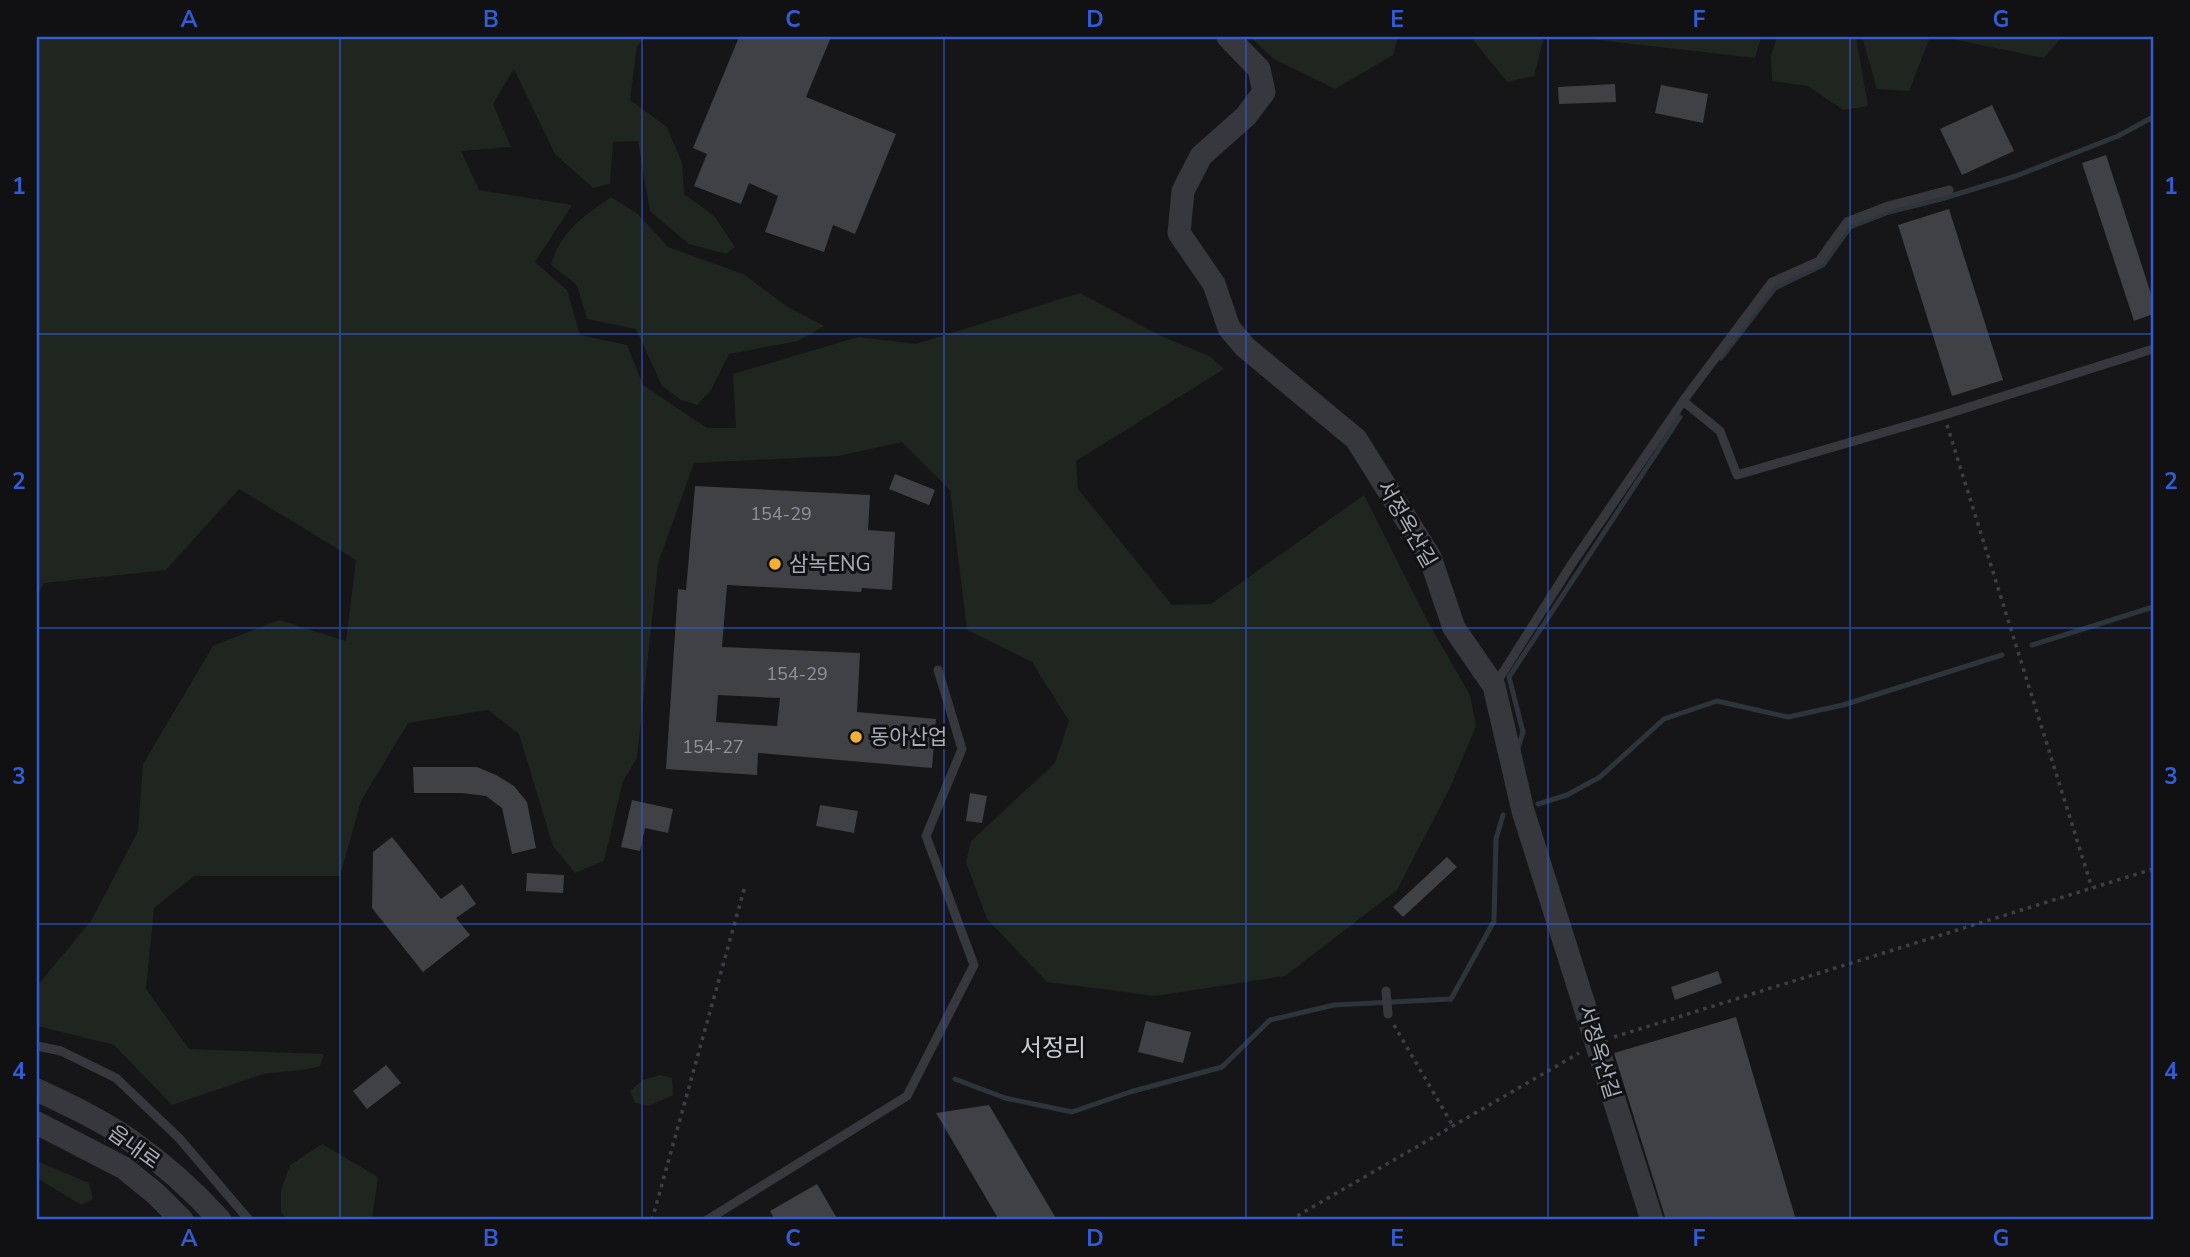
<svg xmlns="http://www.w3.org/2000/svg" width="2190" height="1257" viewBox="0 0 2190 1257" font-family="'Nunito Sans','Noto Sans KR',sans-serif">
<rect width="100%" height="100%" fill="#161618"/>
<path fill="#1e261f" d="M37,37H646L637,46L630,100L667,127L682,163L684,194L714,216L735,247L726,254L689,244L650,211L638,141L613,142L610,184L593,188L555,154L514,69L493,104L511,147L461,151L479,190L572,205L535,262L567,290L580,335L627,345L643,385L707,428H736L733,374L858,337L916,344L1080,293L1159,335L1211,357L1224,369L1076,461L1078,489L1172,605L1211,604L1364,495L1428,622L1470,695L1476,726L1450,788L1397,890L1285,976L1155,996L1047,982L987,919L966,862L971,841L1055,763L1069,721L1032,662L967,630L950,490L902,442L838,456L694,463L658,563L637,758L623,781L604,861L575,873L553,846L519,734L488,710L408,723L361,801L340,876H194L154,908L146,989L189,1049L324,1054L320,1066L309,1069L263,1074L172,1105L114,1045L37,1026V986L91,921L138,831L143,764L213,646L279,620L346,641L356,560L239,489L166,570L44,583L37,596Z
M1250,37H1398L1393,55L1335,89L1274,59Z
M1471,37H1544L1534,76L1507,82Z
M1572,37H1761L1755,58Z
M1777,37H1856L1868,106L1843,110L1808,86L1772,81L1771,56Z
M1862,37H1930L1909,91L1877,89Z
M1943,37H2062L2044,58Z
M611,197L638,214L668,247L743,274L788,307L824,326L798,341L729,354L711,390L697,405L681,400L662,386L636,329L587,319L577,285L551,265C560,232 584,216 611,197Z
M660,1075L672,1078L673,1095L649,1106L635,1103L630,1091L643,1080Z
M322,1144L378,1177L372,1220H288L281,1212V1190L290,1165Z
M37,1161L89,1183L93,1199L81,1205L37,1178Z"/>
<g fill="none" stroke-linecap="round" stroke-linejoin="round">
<path stroke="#2c353c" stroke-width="5" d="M1721,358L1775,288L1823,265L1850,227L1889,212L1941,199L2016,176L2118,136L2153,117
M2032,645L2153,607
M1518,748L1523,732L1509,677L1680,417
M1538,804L1567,795L1600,777L1664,719L1717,701L1788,717L1843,705L2002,655
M955,1079L1005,1098L1072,1112L1130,1092L1222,1067L1270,1020L1334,1005L1451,999L1494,921L1496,839L1503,815"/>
</g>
<path fill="#404145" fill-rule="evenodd" d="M739,37H831L806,97L896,134L855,234L833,225L824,252L765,232L778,196L749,183L741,204L694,186L707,154L693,148Z
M1615,84L1616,102L1559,104L1558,87Z
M1661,85L1708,94L1703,123L1655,113Z
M1992,105L2014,151L1962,175L1940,129Z
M2106,155L2153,300V314L2134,321L2082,163Z
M1949,209L2003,380L1952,396L1898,225Z
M895,474L935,490L929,505L889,489Z
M695,486L870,495L868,530L895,532L892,590L862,588L861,592L727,585L722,647L860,653L857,712L936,719L932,768L758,753L757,775L666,769L678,589L686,590ZM718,695L780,698L777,726L716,722Z
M413,767H477L496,775L514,786L527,802L536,848L512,854L502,808L486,796L462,793H414Z
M970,793L987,796L982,823L966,821Z
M632,800L673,809L668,833L645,828L640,851L621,847Z
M820,805L858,811L854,833L816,826Z
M392,837L441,899L462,884L476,904L456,918L470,935L423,972L372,908L373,852Z
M1447,857L1457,867L1403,917L1393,907Z
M527,873L564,875L563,893L526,891Z
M1718,971L1722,983L1675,1000L1671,987Z
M1736,1017L1796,1220H1666L1614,1053Z
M1146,1021L1191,1032L1183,1063L1138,1052Z
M386,1065L401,1083L367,1109L353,1091Z
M989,1105L1057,1220H999L936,1113Z
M817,1184L838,1220H775L770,1211Z"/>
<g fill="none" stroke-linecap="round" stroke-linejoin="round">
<path stroke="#3d3f44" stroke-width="3.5" stroke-dasharray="3.5 5" stroke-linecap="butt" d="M1947,425L2092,888
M1394,1025L1453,1126
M1614,1037L2153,869
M652,1220L745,886
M1290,1220L1579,1053"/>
<path stroke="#37383d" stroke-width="9" d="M1683,401L1720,431L1737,475L1944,415L2153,349
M1495,685L1573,562L1683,401L1772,282L1819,261L1847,222L1888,206L1949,190
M1386,991L1388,1014
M37,1046L61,1051L116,1078L179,1138L249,1220
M707,1220L907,1096L974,965L926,836L962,749L938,670"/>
<path stroke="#37383d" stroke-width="23" d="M1228,37L1259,69L1264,92L1246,116L1201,156L1183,191L1179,233L1214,284L1229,328L1245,347L1356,439L1430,557L1454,628L1494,686L1523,811L1652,1220
M37,1090C67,1104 99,1119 127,1138C160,1161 193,1190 220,1220
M37,1123L124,1168L156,1194L182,1220"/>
</g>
<path fill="none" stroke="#325cd3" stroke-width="2" stroke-opacity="0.55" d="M340,37V1220M642,37V1220M944,37V1220M1246,37V1220M1548,37V1220M1850,37V1220M37,334H2153M37,628H2153M37,924H2153"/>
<g fill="#f2b134" stroke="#111113" stroke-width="2.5">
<circle cx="775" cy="564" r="7"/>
<circle cx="856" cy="737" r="7"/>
</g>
<g text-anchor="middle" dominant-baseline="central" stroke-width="6" stroke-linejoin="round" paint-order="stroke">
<g font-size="18" fill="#8e929b">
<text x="781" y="514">154-29</text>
<text x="797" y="674">154-29</text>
<text x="713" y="747">154-27</text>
</g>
<g font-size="21" fill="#a8adb8" stroke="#111113">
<text transform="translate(1407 524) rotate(60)">서정옥산길</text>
<text transform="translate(1599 1052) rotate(73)">서정옥산길</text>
<text transform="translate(134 1147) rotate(36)">읍내로</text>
</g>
<g font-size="21" fill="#a8adb8" stroke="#111113" text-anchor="start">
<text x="789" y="564">삼녹ENG</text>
<text x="870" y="737">동아산업</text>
</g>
<g font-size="24" fill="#c9ccd4" stroke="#111113">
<text x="1053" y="1048">서정리</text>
</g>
</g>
<rect width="2190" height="1257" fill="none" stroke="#111113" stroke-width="77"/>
<rect x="38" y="38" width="2114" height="1180" fill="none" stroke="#325cd3" stroke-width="2.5"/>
<g font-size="23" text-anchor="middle" font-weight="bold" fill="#325cd3">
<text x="189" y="27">A</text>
<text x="491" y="27">B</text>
<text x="793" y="27">C</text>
<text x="1095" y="27">D</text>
<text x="1397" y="27">E</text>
<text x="1699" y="27">F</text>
<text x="2001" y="27">G</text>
<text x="19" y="194">1</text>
<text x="2171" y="194">1</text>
<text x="19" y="489">2</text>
<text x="2171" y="489">2</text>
<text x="19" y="784">3</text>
<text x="2171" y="784">3</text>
<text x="19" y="1079">4</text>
<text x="2171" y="1079">4</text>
<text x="189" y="1246">A</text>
<text x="491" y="1246">B</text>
<text x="793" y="1246">C</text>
<text x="1095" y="1246">D</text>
<text x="1397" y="1246">E</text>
<text x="1699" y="1246">F</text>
<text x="2001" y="1246">G</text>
</g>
</svg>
